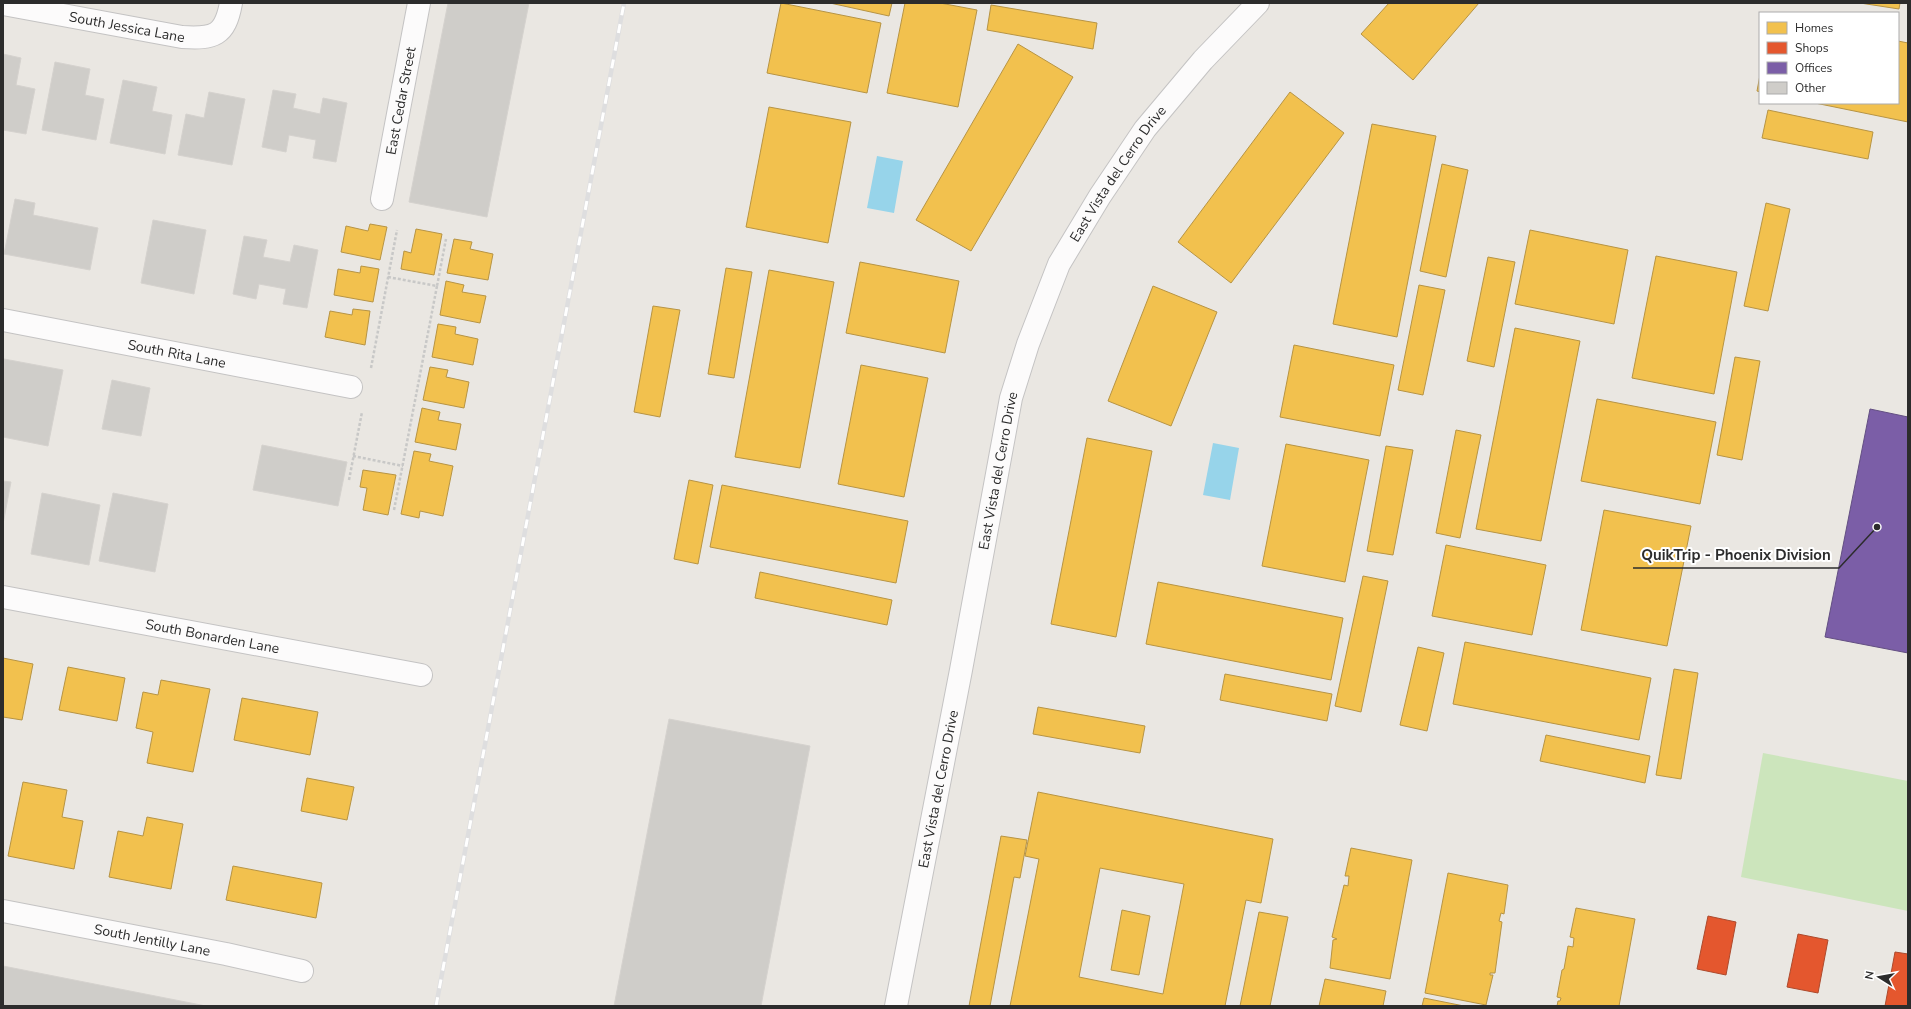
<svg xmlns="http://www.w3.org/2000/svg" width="1911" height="1009" viewBox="0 0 1911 1009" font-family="'Nunito Sans',sans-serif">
<rect width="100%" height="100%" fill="#eae7e2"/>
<path fill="#cce5bc" d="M1763,753L1908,781V911L1741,877Z"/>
<path fill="#97d4ea" d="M877,156L903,161L894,213L867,208Z
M1213,443L1239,448L1230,500L1203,495Z"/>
<path fill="#f2c14e" stroke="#b79444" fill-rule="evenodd" d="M781,3L881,23L867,93L767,73Z
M830,3H892L889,16Z
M905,3H940L977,10L958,107L887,93Z
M1389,3H1479L1413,80L1361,34Z
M1860,3H1900L1899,9Z
M991,5L1097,23L1093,49L987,30Z
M1898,41L1908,43V122L1815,103H1898Z
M1018,44L1073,77L971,251L916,220Z
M1760,75V92L1757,91Z
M1290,92L1344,133L1231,283L1178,242Z
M769,107L851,122L828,243L746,227Z
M1768,110L1873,132L1868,159L1762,138Z
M1372,124L1436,136L1397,337L1333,324Z
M1442,164L1468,170L1446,277L1420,271Z
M1766,203L1790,209L1768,311L1744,306Z
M370,224L387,227L380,260L341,252L346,226L368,231Z
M416,229L442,234L434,275L401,269L404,251L411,253Z
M1530,230L1628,250L1614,324L1515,304Z
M454,239L472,242L470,249L493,254L488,280L447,273Z
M1656,256L1737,272L1714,394L1632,378Z
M1488,257L1515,262L1494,367L1467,361Z
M860,262L959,281L945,353L846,333Z
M361,266L379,269L373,302L334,295L338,269L360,273Z
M726,268L752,272L734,378L708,374Z
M769,270L834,282L800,468L735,457Z
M446,281L464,285L462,292L486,296L480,323L440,315Z
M1419,285L1445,290L1423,395L1398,390Z
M1153,286L1217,312L1171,426L1108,401Z
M653,306L680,310L660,417L634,412Z
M353,309L370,311L365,345L325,337L330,311L352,315Z
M438,324L456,327L455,334L478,339L473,365L432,357Z
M1515,328L1580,341L1541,541L1476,529Z
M1294,345L1394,365L1380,436L1280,417Z
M1735,357L1760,361L1742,460L1717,455Z
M861,365L928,378L904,497L838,484Z
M430,367L448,370L446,377L469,382L464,408L423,400Z
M1597,399L1716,422L1700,504L1581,481Z
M422,408L440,412L438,420L461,424L456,450L415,442Z
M1456,430L1481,435L1460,538L1436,533Z
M1087,438L1152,451L1116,637L1051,624Z
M1286,444L1369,460L1345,582L1262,566Z
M1386,446L1413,450L1393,555L1367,551Z
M414,451L431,454L429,461L453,466L443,516L420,511L419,518L401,514Z
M363,470L396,475L388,515L363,510L367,488L360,487Z
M689,480L713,485L698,564L674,559Z
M722,485L908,521L896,583L710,547Z
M1604,510L1691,526L1667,646L1581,630Z
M1446,545L1546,565L1532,635L1432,616Z
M760,572L892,600L887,625L755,598Z
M1363,576L1388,581L1361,712L1335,706Z
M1158,582L1343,618L1331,680L1146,644Z
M1465,642L1651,678L1639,740L1453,704Z
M1418,647L1444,653L1427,731L1400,725Z
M3,658L33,664L22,720L3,717Z
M68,667L125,678L117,721L59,710Z
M1674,669L1698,673L1681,779L1656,775Z
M1225,674L1332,694L1327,721L1220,700Z
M161,680L210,689L193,772L147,763L153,732L136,728L143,692L158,695Z
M242,698L318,712L310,755L234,740Z
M1038,707L1145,726L1140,753L1033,734Z
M1546,735L1650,756L1645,783L1540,761Z
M307,778L354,787L347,820L301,811Z
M23,782L67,790L62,817L83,821L74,869L8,856Z
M1038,792L1273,839L1261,903L1246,900L1225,1006H1010L1039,859L1025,856ZM1100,868L1184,884L1163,994L1079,977Z
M147,817L183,824L171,889L109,877L118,831L143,836Z
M1001,836L1027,840L1020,878L1014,877L990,1006H969Z
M1351,848L1412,860L1390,979L1330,968L1333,940L1337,939L1332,937L1344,885L1348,886L1349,876H1345Z
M233,866L322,883L316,918L226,900Z
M1448,873L1508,885L1504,914L1501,913L1499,921L1502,922L1495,973H1490V975H1493L1486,1005L1425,993Z
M1576,908L1635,919L1619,1006H1557L1558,1001H1560L1561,998L1557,997L1562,970L1564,969L1568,946L1573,947L1574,938L1570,937Z
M1122,910L1150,916L1139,975L1111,970Z
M1259,912L1288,917L1270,1006H1240Z
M1325,979L1386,991L1383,1006H1319Z
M1424,998L1464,1006H1422Z"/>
<path fill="#e4572e" stroke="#ad4a2d" d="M1708,916L1736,922L1726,975L1697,969Z
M1798,934L1828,940L1818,993L1787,987Z
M1895,952L1908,954V1006H1885Z"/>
<path fill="#7b5ea7" stroke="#634f82" d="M1870,409L1908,417V653L1825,637Z"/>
<path fill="#cfcdc9" stroke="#d5d2ce" d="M448,3H529L487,217L409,202Z
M3,54L21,58L16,85L35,89L26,134L3,130Z
M55,62L90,69L85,95L104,99L96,140L42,130Z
M123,80L157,87L152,111L172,115L165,154L110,143Z
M273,90L296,94L293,108L320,114L323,98L347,103L336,162L313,158L316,140L289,135L286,152L262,147Z
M209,92L245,99L232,165L178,155L186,114L204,118Z
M15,199L35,203L33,215L98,228L90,270L4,254Z
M153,220L206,230L194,294L141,283Z
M244,236L267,240L263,257L290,262L294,245L318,250L307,308L283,304L286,289L259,284L256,299L233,294Z
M4,359L63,370L48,446L3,437Z
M112,380L150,388L141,436L102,429Z
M262,445L347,462L338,506L253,490Z
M3,481L11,482L3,524Z
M42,493L100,505L89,565L31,554Z
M113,493L168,504L155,572L99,561Z
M669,719L810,746L761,1006H614Z
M3,966L206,1006H3Z"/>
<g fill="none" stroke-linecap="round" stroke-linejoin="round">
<defs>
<g id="street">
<path id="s1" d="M3,4L182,37C214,39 225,36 231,3"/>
<path id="s2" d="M382,199L419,3"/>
<path id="s3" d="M3,320L351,387"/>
<path id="s4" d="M3,597L421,675"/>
<path id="s5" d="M3,911L226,954L302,971"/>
</g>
<g id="secondary">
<path id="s6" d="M896,1006L961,670L1011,398L1028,344L1059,264L1100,196L1145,129L1203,60L1258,3"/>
</g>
</defs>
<use href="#street" stroke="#c4c3c3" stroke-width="24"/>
<use href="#secondary" stroke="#c4c3c3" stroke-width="24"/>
<path stroke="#c8c8c7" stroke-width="2.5" stroke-dasharray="3 2" stroke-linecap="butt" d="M388,277L437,286L446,239
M371,368L397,230
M353,456L403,466
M349,480L362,412
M394,510L437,286"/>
<use href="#street" stroke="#fcfbfb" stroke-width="22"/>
<use href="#secondary" stroke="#fcfbfb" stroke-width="22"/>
<defs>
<path id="rail" d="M436,1006L624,3"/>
</defs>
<use href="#rail" stroke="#dededf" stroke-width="4.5"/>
<use href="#rail" stroke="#fff" stroke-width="3" stroke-dasharray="9" stroke-linecap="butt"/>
</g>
<g text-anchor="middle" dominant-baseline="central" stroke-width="4" stroke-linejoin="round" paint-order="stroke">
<g font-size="14" fill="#2c2c2c" stroke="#fff">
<text stroke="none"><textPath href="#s1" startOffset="126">South Jessica Lane</textPath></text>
<text stroke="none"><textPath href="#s2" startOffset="100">East Cedar Street</textPath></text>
<text stroke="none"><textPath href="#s6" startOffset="869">East Vista del Cerro Drive</textPath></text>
<text stroke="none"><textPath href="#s3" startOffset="177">South Rita Lane</textPath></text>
<text stroke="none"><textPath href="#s6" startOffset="545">East Vista del Cerro Drive</textPath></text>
<text stroke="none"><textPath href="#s4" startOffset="213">South Bonarden Lane</textPath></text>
<text stroke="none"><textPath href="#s6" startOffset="221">East Vista del Cerro Drive</textPath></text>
<text stroke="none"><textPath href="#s5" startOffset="152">South Jentilly Lane</textPath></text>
</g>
</g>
<path fill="none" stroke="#2c2c2c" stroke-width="1.5" d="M1877 527L1839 568H1633"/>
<circle fill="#2c2c2c" stroke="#fff" stroke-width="1.5" cx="1877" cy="527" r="4"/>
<g font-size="15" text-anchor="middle" font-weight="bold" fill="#2c2c2c" stroke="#fff" stroke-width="4" stroke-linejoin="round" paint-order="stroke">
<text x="1736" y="560">QuikTrip - Phoenix Division</text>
</g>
<rect width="1911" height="1009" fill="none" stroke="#2c2c2c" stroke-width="8"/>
<rect x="1759" y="12" width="140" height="92" fill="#ffffff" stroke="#ababab"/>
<rect x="1767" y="22" width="20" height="12" fill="#f2c14e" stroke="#ababab"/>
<text x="1795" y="32" font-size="12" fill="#2c2c2c">Homes</text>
<rect x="1767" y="42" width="20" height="12" fill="#e4572e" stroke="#ababab"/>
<text x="1795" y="52" font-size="12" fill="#2c2c2c">Shops</text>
<rect x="1767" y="62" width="20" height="12" fill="#7b5ea7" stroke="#ababab"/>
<text x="1795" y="72" font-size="12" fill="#2c2c2c">Offices</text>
<rect x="1767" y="82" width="20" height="12" fill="#cfcdc9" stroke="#ababab"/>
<text x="1795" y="92" font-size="12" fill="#2c2c2c">Other</text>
<g transform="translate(1879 977) rotate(281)" stroke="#ffffff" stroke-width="3" paint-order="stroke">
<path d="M0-3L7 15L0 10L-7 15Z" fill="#2c2c2c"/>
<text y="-6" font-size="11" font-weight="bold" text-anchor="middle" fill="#2c2c2c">N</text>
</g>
</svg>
